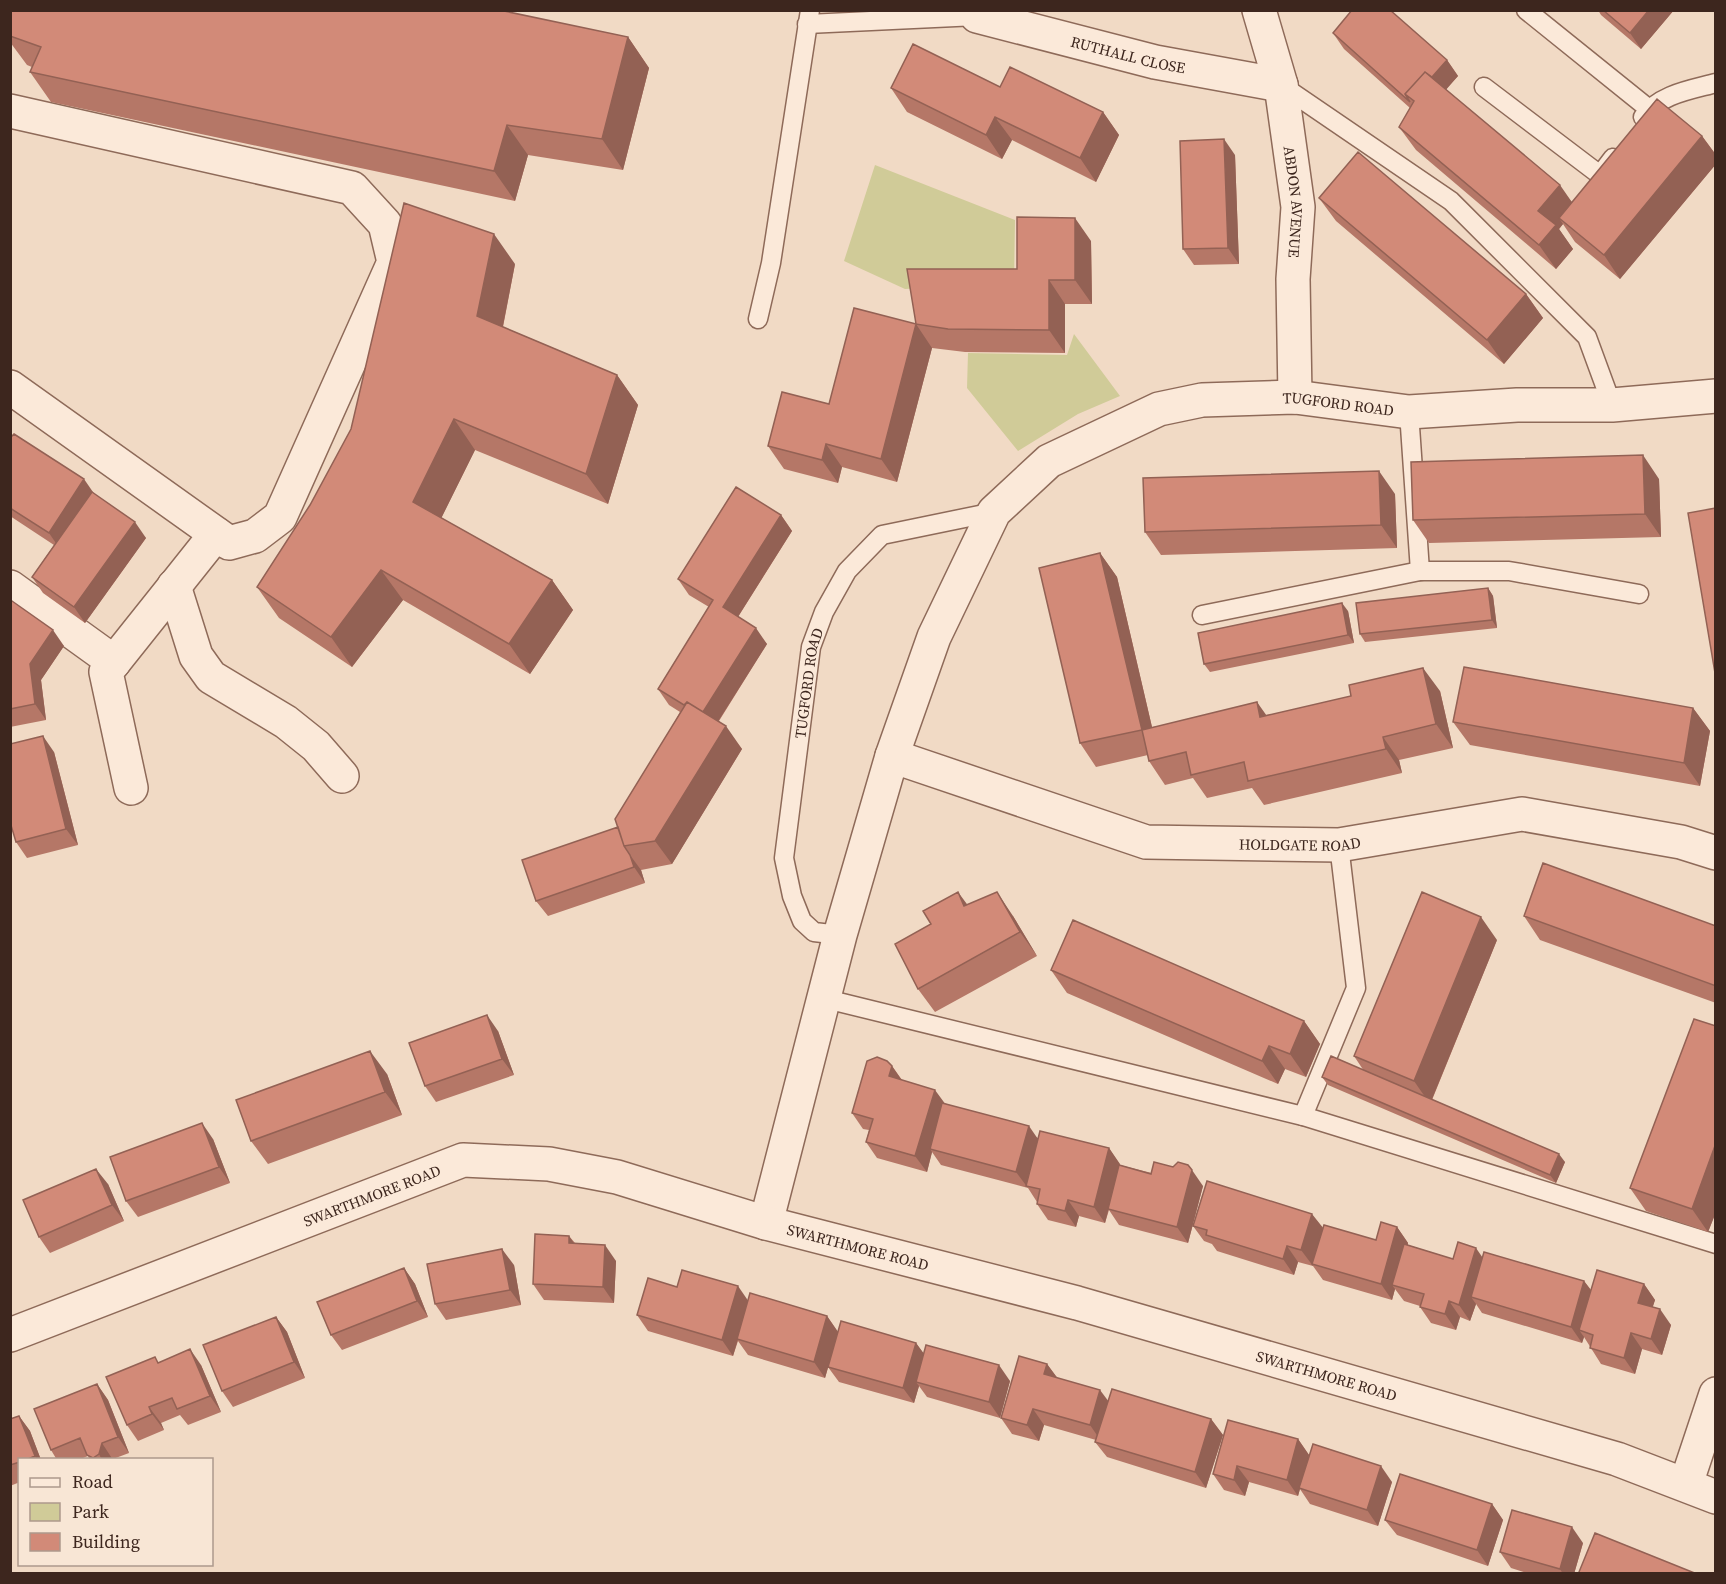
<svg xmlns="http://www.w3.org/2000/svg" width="1726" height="1584" viewBox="0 0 1726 1584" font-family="'Source Serif 4',serif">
<rect width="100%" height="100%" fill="#f1dac5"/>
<path fill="#d0cb98" d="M875,165L1015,220L1014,283L905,289L844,261Z
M1074,334L1120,396L1078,414L1018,451L967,388L968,353L1067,355Z"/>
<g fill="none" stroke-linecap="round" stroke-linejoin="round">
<defs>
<g id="service">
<path d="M1526,10L1649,109"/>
<path d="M807,24L977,16"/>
<path d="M1281,85L1451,201L1587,337L1612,405"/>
<path d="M1484,87L1600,175L1613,158"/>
<path d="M1643,117C1660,94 1690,90 1716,83"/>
<path d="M758,319L771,263L810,10"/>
<path d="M1409,412L1420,571"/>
<path d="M1202,615L1420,571H1509L1639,594"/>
<path id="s1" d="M840,935L814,932L802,921L792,896L784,858L811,647L824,612L847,571L882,535L994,512"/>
<path d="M822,998L1303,1116L1716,1244"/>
<path d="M1303,1116L1356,988L1339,845"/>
</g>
<g id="minor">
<path id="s2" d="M1259,10L1281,85L1298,207L1293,279L1295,397"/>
<path id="s3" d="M977,16L1155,62L1281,85"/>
<path d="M10,111L352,188L385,224L394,262L280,517L255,536L229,543L10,387"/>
<path d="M174,586L196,656L211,677L286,722L316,746L342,776"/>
<path d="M10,587L114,662"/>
<path id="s4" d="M892,756L1146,842L1339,845L1522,814L1681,842L1716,853"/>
<path d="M131,788L106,672L216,534"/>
<path id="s5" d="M766,1223L840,935L892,756L934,637L994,512L1049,461L1159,409L1202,400L1295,397L1409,412L1517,405H1612L1716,396"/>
<path id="s6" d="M10,1335L463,1160L549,1164L617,1177L766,1223L1077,1303L1617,1459L1716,1497"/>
<path d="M1686,1484L1716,1394"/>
</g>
</defs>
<use href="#service" stroke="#8e6a59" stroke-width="21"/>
<use href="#minor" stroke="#8e6a59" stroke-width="36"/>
<use href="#service" stroke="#fbe9d9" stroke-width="18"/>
<use href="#minor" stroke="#fbe9d9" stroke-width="33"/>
</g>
<path fill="#b57767" d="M10,10L628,37L649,68L623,170L528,155L515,201L51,102L30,72L32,67L27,65L10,42Z
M1598,10H1674L1641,49L1601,15Z
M1333,33L1447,60L1458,76L1446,89L1572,202L1702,136L1716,155V164L1620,279L1575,242L1563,224L1559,229L1573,249L1556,269L1416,150L1399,127L1410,108L1344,49Z
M1000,87L1103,112L1119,135L1096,182L1012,140L1002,159L907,112L891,88Z
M1235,155L1239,264L1194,265L1183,249Z
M1319,198L1526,294L1543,318L1504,364L1336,221Z
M1091,241L1092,304H1065V353L965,352L932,348L897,482L842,467L838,483L784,469L768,446L829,404L916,324L1017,269Z
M515,264L503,327L617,375L638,405L608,504L475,450L441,518L552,580L573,610L530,674L403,600L352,667L279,618L257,587Z
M10,438L93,493L146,538L85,623L43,593L32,577L54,545L10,516Z
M1659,479L1661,537L1429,543L1413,520Z
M1395,494L1397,548L1161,555L1145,532Z
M781,515L792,531L738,617L767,644L719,721L742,749L672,864L641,870L645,883L548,916L536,901L618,827L680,712L669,705L658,689L709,607L689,595L678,579Z
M1100,553L1117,577L1152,727L1266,715L1440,691L1453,748L1399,760L1402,773L1264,805L1252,788L1207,798L1193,778L1165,785L1149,761L1148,755L1096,767L1080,743Z
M1488,588L1493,596L1497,628L1365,642L1360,634Z
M10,603L64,646L41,680L46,720L10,727Z
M1348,611L1354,643L1210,672L1204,664Z
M1693,708L1710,731L1700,786L1470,745L1453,722Z
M54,752L78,845L27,858L16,842Z
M967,905L1013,916L1037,956L935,1012L918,989L931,924Z
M1524,916L1716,926V1003L1540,940Z
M1497,940L1432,1100L1565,1162L1556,1183L1328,1085L1322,1077L1364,1071L1354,1056Z
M1051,970L1304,1021L1320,1044L1306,1077L1285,1069L1278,1084L1067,993Z
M1716,1026V1212L1708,1232L1646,1211L1630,1188Z
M498,1031L514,1075L436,1102L425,1086Z
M892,1066L902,1080L944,1103L1038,1138L1109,1148L1120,1165L1203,1186L1188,1243L1119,1225L1109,1210L1105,1223L1079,1216L1076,1227L1048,1220L1037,1204V1202L1028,1188L941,1165L932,1152L927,1172L877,1158L866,1142L869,1130L863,1129L852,1113Z
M387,1074L402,1115L268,1164L251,1141Z
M213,1139L230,1183L138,1217L126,1201Z
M108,1184L124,1221L50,1253L39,1237Z
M1193,1226L1323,1228L1376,1240L1397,1227L1408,1243V1245L1453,1259L1483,1257L1584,1281L1591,1290L1644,1284L1655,1300L1652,1308L1671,1325L1662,1355L1642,1349L1635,1374L1601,1364L1584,1337L1582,1343L1482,1313L1476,1304L1470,1321L1460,1317L1456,1330L1431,1323L1420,1307V1306L1404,1301L1395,1289L1392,1300L1323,1280L1313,1266L1298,1262L1294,1275L1217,1251L1212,1244L1204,1241Z
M569,1236L575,1243L616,1261L614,1303L544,1300L533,1284Z
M514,1265L521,1305L446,1320L435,1304Z
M404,1268L415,1284L428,1317L342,1350L331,1335Z
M677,1287L827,1316L838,1332L916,1343L924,1354L1010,1381L1000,1418L927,1397L919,1386L914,1403L839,1382L828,1367L838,1334L825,1378L748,1355L738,1341L733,1356L648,1331L637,1315Z
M276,1317L287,1332L305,1378L233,1407L222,1391Z
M159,1362L201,1365L221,1412L188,1425L180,1415L161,1423L164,1430L138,1441L127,1425Z
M1047,1364L1057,1378L1108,1401L1211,1419L1223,1435L1206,1488L1107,1457L1095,1442L1096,1440L1044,1425L1039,1441L1012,1434L1001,1418Z
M97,1384L108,1400L129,1453L113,1459L90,1460L88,1456L78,1460H57L51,1450Z
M19,1416L30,1431L41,1460H20V1482L10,1486V1419Z
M1298,1439L1309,1455L1392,1482L1378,1526L1310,1504L1300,1489L1298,1496L1249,1482L1245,1496L1224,1490L1213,1474Z
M1492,1504L1503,1520L1488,1566L1397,1535L1385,1520Z
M1583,1543L1574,1574H1530L1511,1568L1500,1552Z"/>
<path fill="#936154" d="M1649,10H1674L1641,49L1630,33Z
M628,37L649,68L623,170L602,139Z
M1447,60L1458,76L1424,115L1414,101L1412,99Z
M1103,112L1119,135L1096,182L1080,158Z
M995,117L1012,140L1002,159L986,135Z
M507,125L528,155L515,201L494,171Z
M1702,136L1716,155V164L1620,279L1604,255Z
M1224,139L1235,155L1239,264L1228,248Z
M1560,185L1576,208L1559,218L1563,224L1559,229L1573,249L1556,269L1539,245L1538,211Z
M1075,218L1091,241L1092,304L1075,280Z
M494,234L515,264L499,346L477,316Z
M1049,280L1065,304V353L1049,330Z
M1526,294L1543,318L1504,364L1487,340Z
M916,324L932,348L897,482L881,459Z
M617,375L638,405L608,504L586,474Z
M454,419L475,450L434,533L413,502Z
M826,444L842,467L838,483L822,460Z
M1643,455L1659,479L1661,537L1645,514Z
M1379,471L1395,494L1397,548L1381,525Z
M84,479L95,495L60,549L49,533Z
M781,515L792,531L734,623L723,607Z
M135,522L146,538L85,623L74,607Z
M1100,553L1117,577L1158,753L1142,730Z
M381,570L403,600L352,667L331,637Z
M552,580L573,610L530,674L509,644Z
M1488,588L1493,596L1497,628L1492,620Z
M1342,603L1348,611L1354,643L1348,635Z
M756,628L767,644L712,731L701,715Z
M53,630L64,646L41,680L46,720L35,704L30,664Z
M1423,668L1440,691L1453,748L1436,724Z
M1257,702L1274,726L1260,717Z
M1693,708L1710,731L1700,786L1684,763Z
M726,726L742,749L672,864L655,841Z
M43,736L54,752L78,845L66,829Z
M1383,737L1399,760L1402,773L1386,749Z
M630,855L641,870L645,883L634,867Z
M958,892L975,915L964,906Z
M997,892L1013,916L1037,956L1020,932Z
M1481,917L1497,940L1430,1104L1414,1081Z
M487,1015L498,1031L514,1075L502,1059Z
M1304,1021L1320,1044L1306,1077L1290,1054Z
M1269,1046L1285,1069L1278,1084L1262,1061Z
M370,1051L387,1074L402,1115L385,1092Z
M892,1066L903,1082L889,1076Z
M935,1090L946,1105L930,1149L932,1152L927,1172L915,1156Z
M202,1123L213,1139L230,1183L219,1167Z
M1029,1126L1040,1142L1026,1186L1028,1188L1016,1172Z
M1716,1143V1212L1708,1232L1692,1209Z
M1109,1148L1120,1164L1105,1223L1094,1207Z
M1559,1154L1565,1162L1556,1183L1550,1175Z
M96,1169L108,1184L124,1221L112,1205Z
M1192,1170L1203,1186L1188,1243L1177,1227Z
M1068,1200L1079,1216L1076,1227L1065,1211Z
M1312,1214L1324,1229L1313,1266L1301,1250Z
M1397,1227L1408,1243L1396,1286L1392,1285L1395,1289L1392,1300L1381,1284Z
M569,1236L580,1252L569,1243Z
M605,1245L616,1261L614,1303L603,1287Z
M1287,1246L1298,1262L1294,1275L1283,1259Z
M1476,1248L1487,1264L1471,1297L1476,1304L1470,1321L1459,1305Z
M502,1249L514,1265L521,1305L510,1290Z
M404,1268L415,1284L428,1317L417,1301Z
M1584,1281L1596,1297L1579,1330L1584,1337L1582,1343L1571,1327Z
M1644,1284L1655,1300L1649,1319L1638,1303Z
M738,1286L749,1302L733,1356L722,1340Z
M1449,1301L1460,1317L1456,1330L1445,1314Z
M1660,1309L1671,1325L1662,1355L1651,1339Z
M827,1316L838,1332L825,1378L814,1362Z
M276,1317L287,1332L305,1378L294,1362Z
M1631,1333L1642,1349L1635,1374L1624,1358Z
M916,1343L927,1358L916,1382L919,1386L914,1403L903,1388Z
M190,1349L201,1365L221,1412L210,1396Z
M1047,1364L1059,1380L1044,1374Z
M999,1365L1010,1381L1000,1418L989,1402Z
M97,1384L108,1400L129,1453L118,1437Z
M1100,1390L1112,1406L1101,1441L1090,1425Z
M149,1407L161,1423L164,1430L152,1414Z
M1033,1409L1044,1425L1039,1441L1027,1425Z
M19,1416L30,1431L41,1460H37L35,1456Z
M1211,1419L1223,1435L1206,1488L1195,1472Z
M1298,1439L1309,1455L1298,1496L1287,1480Z
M102,1443L113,1460H102L99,1454Z
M1237,1466L1249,1482L1245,1496L1234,1480Z
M1381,1466L1392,1482L1378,1526L1367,1510Z
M1492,1504L1503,1520L1488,1566L1477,1550Z
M1572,1527L1583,1543L1574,1574H1563L1560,1569Z"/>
<path fill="#d28a78" stroke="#936154" stroke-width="1.5" d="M10,10H499L628,37L602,139L507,125L494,171L30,72L41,47L10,36Z
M1352,10H1390L1447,60L1432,77L1425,72L1405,94L1410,102L1333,33Z
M1603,10H1649L1630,33Z
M913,44L1000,87L1010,67L1103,112L1080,158L995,117L986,135L891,88Z
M1425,72L1560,185L1538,211L1556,225L1539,245L1399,127L1414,101L1405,94Z
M1657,99L1702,136L1604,255L1559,218Z
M1224,139L1228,248L1183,249L1180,141Z
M1358,152L1526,294L1487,340L1319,198Z
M404,203L494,234L477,316L617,375L586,474L454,419L413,502L552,580L509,644L381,570L331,637L257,587L310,505L351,429Z
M1017,217L1075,218V280H1049V330L948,329L916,324L881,459L826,444L822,460L768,446L782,392L829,404L854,308L916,324L907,269H1017Z
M14,434L84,479L49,533L10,508V438Z
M1643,455L1645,514L1413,520L1411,462Z
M1379,471L1381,525L1145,532L1143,478Z
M736,487L781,515L723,607L756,628L703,712L687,702L684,705L658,689L713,600L678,579Z
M92,492L135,522L74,607L32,577Z
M1716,508V679L1688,513Z
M1100,553L1142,730L1080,743L1039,568Z
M1488,588L1492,620L1360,634L1356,603Z
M12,601L53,630L30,664L35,704L10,709V603Z
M1342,603L1348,635L1204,664L1198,633Z
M1464,667L1693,708L1684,763L1453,722Z
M1423,668L1436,724L1383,737L1386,749L1248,781L1244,762L1191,775L1186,752L1149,761L1142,730L1257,702L1260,717L1351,696L1349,685Z
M687,702L726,726L655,841L624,846L615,819Z
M43,736L66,829L16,842L10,822V744Z
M618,827L624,846L630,855L634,867L536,901L522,860Z
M1543,863L1716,926V986L1524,916Z
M958,892L964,906L997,892L1020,932L918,989L895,944L931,924L923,911Z
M1422,892L1481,917L1414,1081L1354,1056Z
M1073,920L1304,1021L1290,1054L1269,1046L1262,1061L1051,970Z
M487,1015L502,1059L425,1086L409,1043Z
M1694,1019L1716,1026V1143L1692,1209L1630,1188Z
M370,1051L385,1092L251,1141L236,1100Z
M1331,1056L1559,1154L1550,1175L1322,1077Z
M877,1057L887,1061L892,1066L889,1076L935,1090L915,1156L866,1142L873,1119L852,1113L867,1061Z
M942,1103L1029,1126L1016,1172L930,1149Z
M202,1123L219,1167L126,1201L110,1157Z
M1040,1131L1109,1148L1094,1207L1068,1200L1065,1211L1037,1204L1040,1189L1026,1186Z
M1154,1162L1173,1167L1178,1162L1188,1165L1192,1170L1177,1227L1108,1209L1119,1165L1151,1174Z
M96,1169L112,1205L39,1237L23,1200Z
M1207,1181L1312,1214L1301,1250L1287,1246L1283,1259L1206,1235L1207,1230L1193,1226Z
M1381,1222L1397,1227L1381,1284L1312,1264L1324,1225L1376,1240Z
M535,1234L569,1236V1243L605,1245L603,1287L533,1284Z
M1458,1242L1476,1248L1459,1305L1449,1301L1445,1314L1420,1307L1424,1294L1392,1285L1404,1244L1453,1259Z
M502,1249L510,1290L435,1304L427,1264Z
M1484,1252L1584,1281L1571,1327L1471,1297Z
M404,1268L417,1301L331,1335L317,1302Z
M682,1270L738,1286L722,1340L637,1315L648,1278L677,1287Z
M1597,1270L1644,1284L1638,1303L1660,1309L1651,1339L1631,1333L1624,1358L1590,1348L1593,1335L1579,1330Z
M750,1293L827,1316L814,1362L737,1339Z
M276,1317L294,1362L222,1391L203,1345Z
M841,1321L916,1343L903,1388L828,1367Z
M926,1345L999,1365L989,1402L916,1382Z
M190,1349L210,1396L177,1409L172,1398L149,1407L152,1414L127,1425L106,1377L155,1357L158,1363Z
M1019,1356L1047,1364L1044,1374L1100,1390L1090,1425L1033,1409L1027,1425L1001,1418Z
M97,1384L118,1437L102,1443L99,1454L93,1458L87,1455L80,1438L51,1450L34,1409Z
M1112,1389L1211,1419L1195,1472L1095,1442Z
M19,1416L35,1456L26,1460H20V1462L10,1465V1419Z
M1228,1420L1298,1439L1287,1480L1237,1466L1234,1480L1213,1474Z
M1313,1444L1381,1466L1367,1510L1299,1488Z
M1400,1474L1492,1504L1477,1550L1385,1520Z
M1512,1510L1572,1527L1560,1569L1500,1552Z
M1595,1533L1697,1574H1584L1579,1572Z"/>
<g text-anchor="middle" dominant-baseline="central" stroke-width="6" stroke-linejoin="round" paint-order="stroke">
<g font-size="15" fill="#3d261e" stroke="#f8e6d5">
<text stroke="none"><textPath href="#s3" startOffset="156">RUTHALL CLOSE</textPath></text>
<text stroke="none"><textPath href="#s2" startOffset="196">ABDON AVENUE</textPath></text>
<text stroke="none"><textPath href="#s5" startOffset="1126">TUGFORD ROAD</textPath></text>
<text stroke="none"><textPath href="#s1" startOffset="285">TUGFORD ROAD</textPath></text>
<text stroke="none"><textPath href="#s4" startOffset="422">HOLDGATE ROAD</textPath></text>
<text stroke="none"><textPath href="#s6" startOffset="388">SWARTHMORE ROAD</textPath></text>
<text stroke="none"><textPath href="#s6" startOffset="892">SWARTHMORE ROAD</textPath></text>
<text stroke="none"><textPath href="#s6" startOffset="1378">SWARTHMORE ROAD</textPath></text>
</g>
</g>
<rect width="1726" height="1584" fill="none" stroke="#3d261e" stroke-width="24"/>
<rect x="18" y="1458" width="195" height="108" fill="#f8e6d5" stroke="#ad998c" stroke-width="1.5"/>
<rect x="30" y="1478" width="30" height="9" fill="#fbe9d9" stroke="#ad998c" stroke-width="1.5"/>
<text x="72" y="1488" font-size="18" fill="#3d261e">Road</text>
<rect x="30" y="1503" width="30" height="18" fill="#d0cb98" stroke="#ad998c" stroke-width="1.5"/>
<text x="72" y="1518" font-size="18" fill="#3d261e">Park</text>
<rect x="30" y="1533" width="30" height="18" fill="#d28a78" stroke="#ad998c" stroke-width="1.5"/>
<text x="72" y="1548" font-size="18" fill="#3d261e">Building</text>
</svg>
